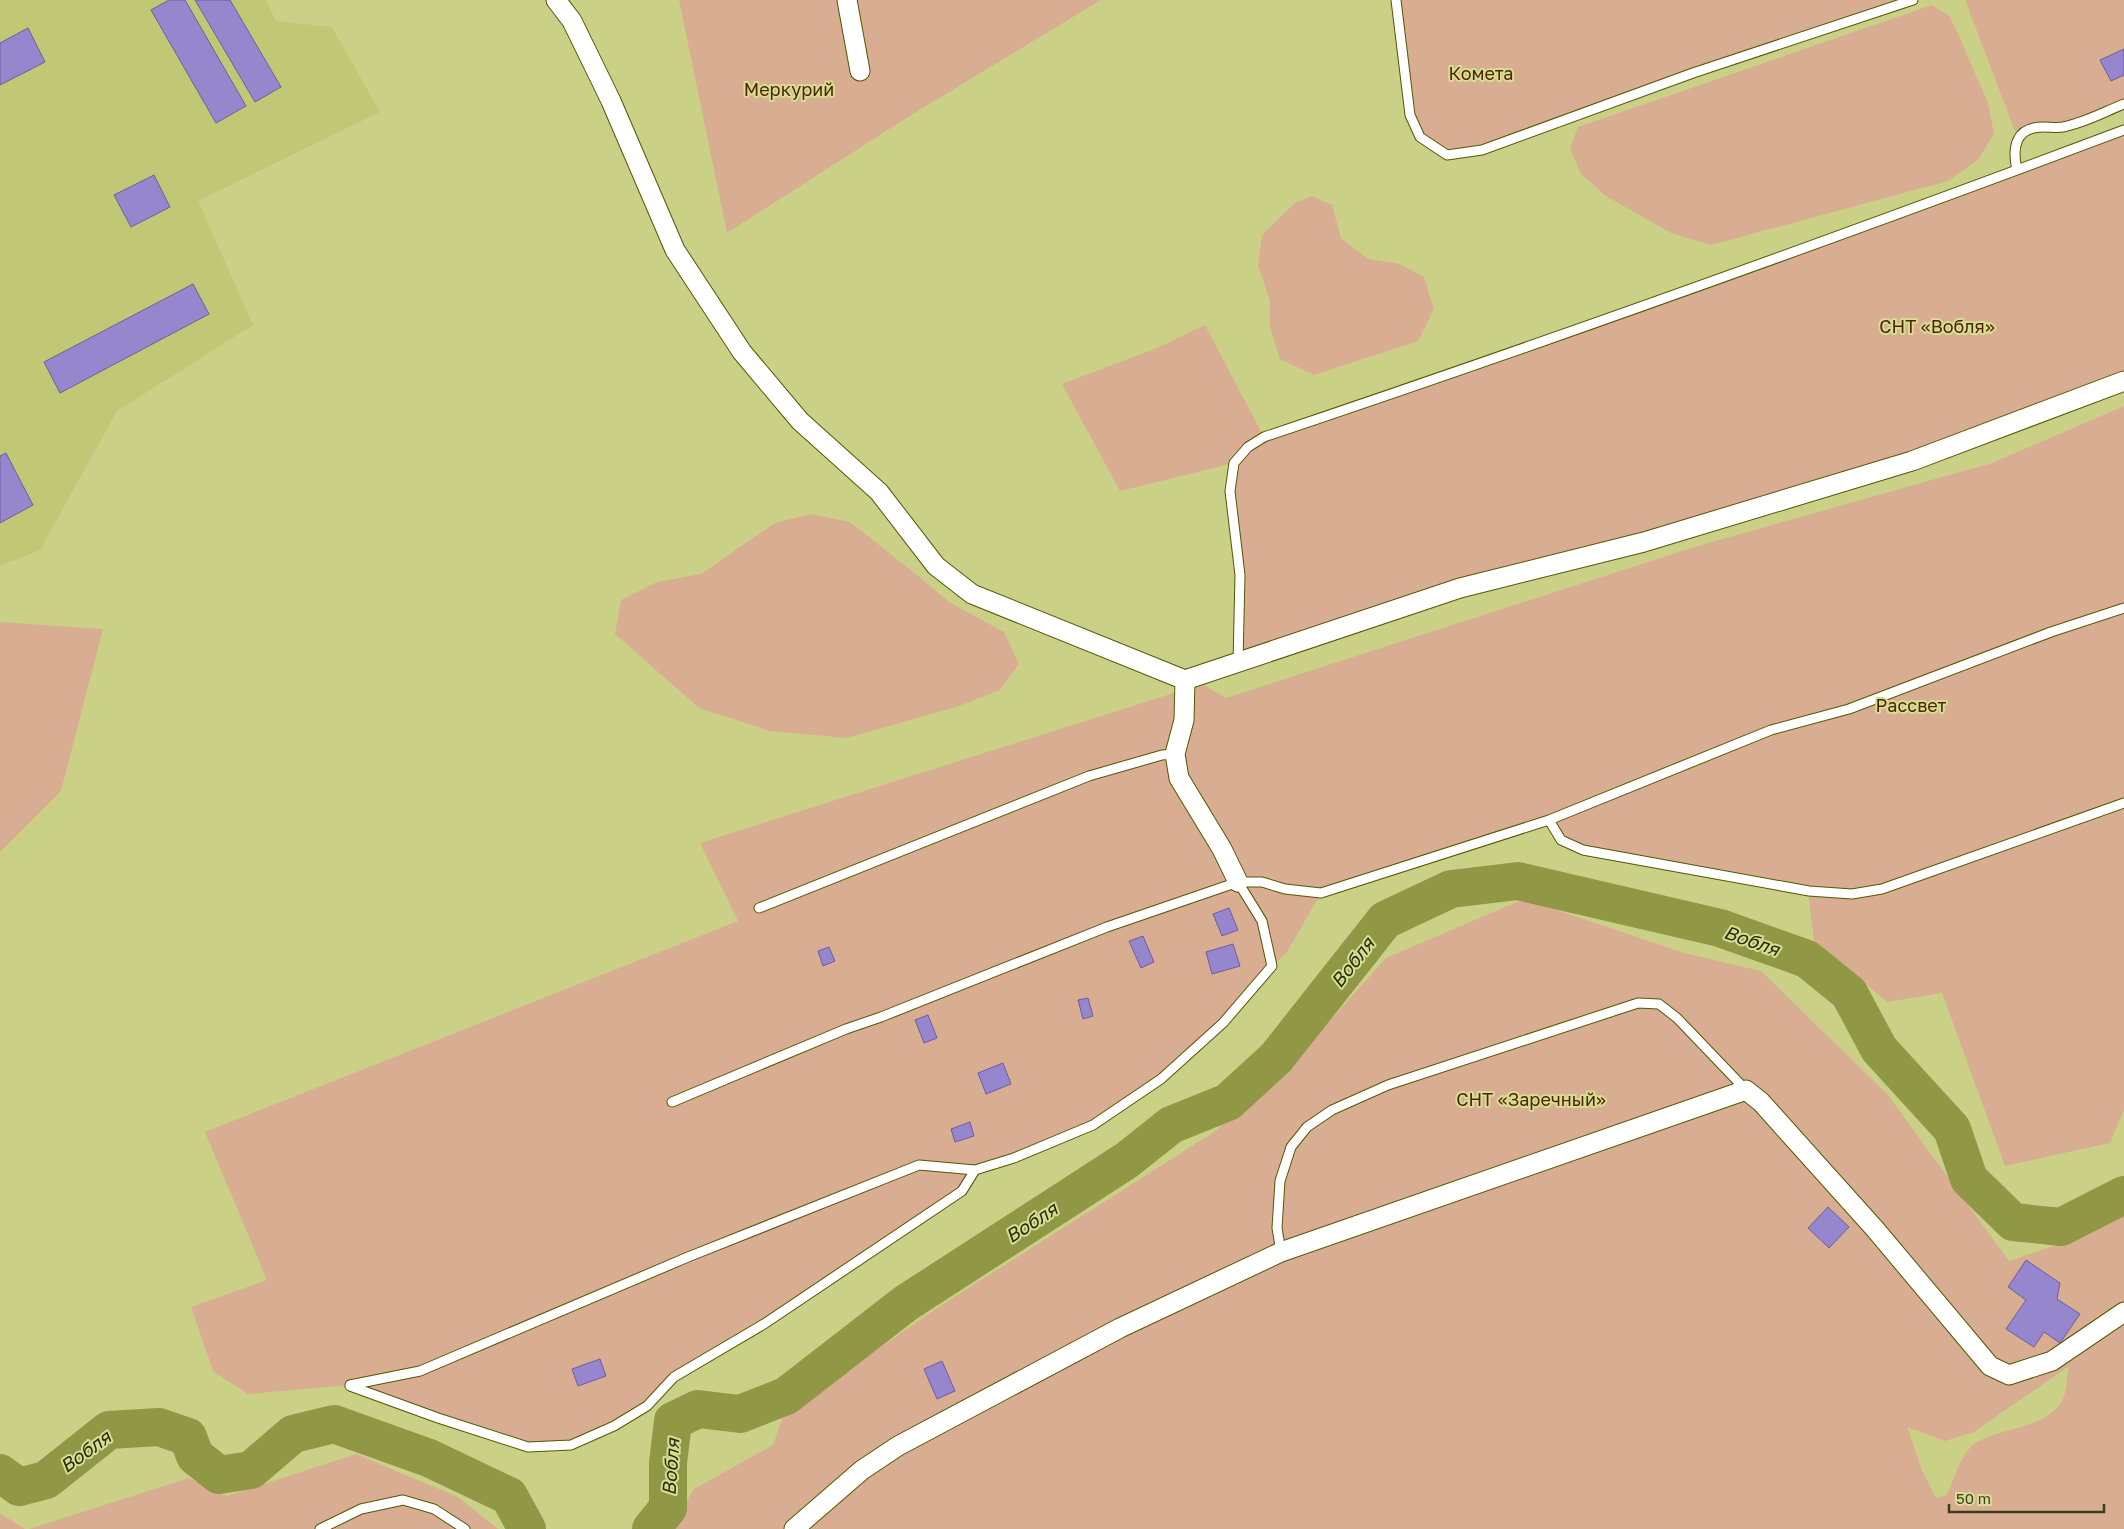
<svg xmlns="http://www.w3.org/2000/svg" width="2124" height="1529" viewBox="0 0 2124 1529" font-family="'Golos Text',sans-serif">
<rect width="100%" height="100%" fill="#cad187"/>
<path fill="#c0c875" d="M0,0H266L276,21L332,27L380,112L198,201L253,325L117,411L40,550L0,566Z"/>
<path fill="#d9ad92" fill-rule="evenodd" d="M679,0H1101L908,117L727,233Z
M1396,0H1913L1482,150L1447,155L1420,137L1410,115Z
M1965,0H2124V104L2061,128L2042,127L2018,139Z
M1932,5L1949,16L1960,38L1988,103L1994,134L1978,160L1948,181L1711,245L1671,233L1606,196L1581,174L1570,149L1578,127Z
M2124,130V381L1912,461L1238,663L1240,575L1230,491L1234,463L1120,491L1062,384L1157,348L1205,325L1264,437Z
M1312,196L1332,205L1341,238L1368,259L1400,264L1424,277L1434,309L1418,341L1314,375L1280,359L1270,327V301L1258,265L1262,235L1295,203Z
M2124,406V1110L2110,1143L2005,1166L1942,993L1887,1002L1814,940L1808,891L1583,850L1561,840L1549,820L1321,893L1287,952L1272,966L1223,1023L1161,1079L1093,1125L976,1170L962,1191L674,1377L647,1406L571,1445L528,1447L350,1385L248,1394L213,1371L191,1307L267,1280L205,1132L738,921L700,843L1202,684L1226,698L1701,545L1992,463Z
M811,514L850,522L922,579L949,602L1004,632L1019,664L1000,690L959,706L847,738L770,731L699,708L615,634L621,600L657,582L701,574L775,523Z
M0,622L103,629L61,791L0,852Z
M1524,899L1684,953L1761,971L1888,1095L2009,1261L2080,1237L2124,1209V1529H669L694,1489L773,1445L784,1414L940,1306L1214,1132L1282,1074L1386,958ZM2069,1366C2067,1375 2067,1387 2064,1396C2051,1430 2000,1426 1974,1444C1961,1454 1954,1479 1947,1495L1936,1498L1922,1470L1907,1427L1945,1441L1974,1432Z
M356,1454L458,1497L498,1529H29L189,1478L227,1496Z
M0,1513L25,1529H0Z"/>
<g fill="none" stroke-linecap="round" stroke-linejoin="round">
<path stroke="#909745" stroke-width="38" d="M0,1473L19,1487L46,1480L109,1430L159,1427L188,1437L195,1456L219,1475L251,1470L293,1434L334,1424L429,1458L509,1496L527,1529
M651,1529L668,1508V1463L673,1421L698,1409L740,1414L786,1396L906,1303L1127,1160L1171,1125L1228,1102L1276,1058L1385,920L1451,889L1518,881L1720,928L1807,959L1849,993L1879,1049L1952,1129L1969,1179L2013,1222L2061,1227L2124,1195"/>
</g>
<path fill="#9686ce" stroke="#6c5d9b" d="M169,0H185L246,106L216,123L151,10Z
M195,0H230L281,87L255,102Z
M28,28L45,62L0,85V43Z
M2124,49V75L2111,81L2100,60Z
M154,175L170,207L131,227L114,195Z
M193,284L209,314L60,393L44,362Z
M6,453L33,505L0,523V456Z
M1229,908L1238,930L1222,936L1213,914Z
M1143,936L1154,962L1141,968L1129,941Z
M1233,944L1240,966L1212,974L1206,952Z
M829,947L835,961L823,966L818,951Z
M1088,998L1093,1016L1083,1019L1078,1000Z
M928,1015L937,1038L924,1043L915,1020Z
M1003,1063L1011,1084L986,1094L978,1073Z
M970,1122L974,1136L955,1142L951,1129Z
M1828,1207L1849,1227L1829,1248L1808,1228Z
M2026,1260L2060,1283L2057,1299L2080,1314L2060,1343L2044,1332L2034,1347L2006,1329L2026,1300L2008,1287Z
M600,1359L606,1376L578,1386L572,1369Z
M942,1361L955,1391L937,1399L924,1369Z"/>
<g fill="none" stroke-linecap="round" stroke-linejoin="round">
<defs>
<path id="lane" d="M1396,0L1410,115L1420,137L1447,155L1482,150L1693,73L1913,0
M2017,170C2012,148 2015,127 2043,127C2050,127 2057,128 2063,127C2084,123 2104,112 2124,104
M1238,662L1240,575L1230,491L1234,463L1248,447L1264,437C1553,340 1839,237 2124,130
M1549,820L1561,840L1583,850L1809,891L1852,894L1882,889L2124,803
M759,908L1089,776L1162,755L1175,754
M672,1102L846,1029L881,1017L1107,927L1238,882H1262L1285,889L1321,893L1549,820L1771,730L1849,709L2051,632L2124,608
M1281,1252L1277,1228L1280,1181L1291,1147L1307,1127L1332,1110L1388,1085L1638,1003L1659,1004L1677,1018L1746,1090
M350,1385L420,1371L688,1257L919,1165L975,1170L1014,1158L1093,1125L1161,1079L1223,1023L1272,966L1262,921L1238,882
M350,1386L438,1418L528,1447L571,1445L614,1426L647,1406L674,1377L764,1324L962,1191L975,1170
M320,1529L361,1509L403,1500L434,1509L465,1529"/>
<path id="street" d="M556,0L572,21L611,101L675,250L742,352L800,421L879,492L936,566L972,594L1185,680L1460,588L1644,542L1912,461L2124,381
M847,0L860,71
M1185,680L1184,720L1175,754L1179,778L1222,849L1238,882
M794,1529L862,1470L898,1446L1120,1328L1281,1252L1746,1090L1761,1102L1875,1229L1990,1366L2009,1375L2052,1361L2124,1312"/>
</defs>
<use href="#lane" stroke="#535703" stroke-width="11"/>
<use href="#street" stroke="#535703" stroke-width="21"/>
<use href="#lane" stroke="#fff" stroke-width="9"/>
<use href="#street" stroke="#fff" stroke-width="19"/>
</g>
<g text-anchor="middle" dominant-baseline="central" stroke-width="4" stroke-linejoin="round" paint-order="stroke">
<g font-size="18" fill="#512400" stroke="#d6de94">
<text x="1481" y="73">Комета</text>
<text x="789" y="89">Меркурий</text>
<text x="1937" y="326">СНТ «Вобля»</text>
<text x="1911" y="705">Рассвет</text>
<text x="1531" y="1099">СНТ «Заречный»</text>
</g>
<g font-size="19" font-style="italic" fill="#2a2c08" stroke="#d6de94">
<text transform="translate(1752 940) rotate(19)">Вобля</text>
<text transform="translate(1352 962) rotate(-52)">Вобля</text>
<text transform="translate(1031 1222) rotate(-33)">Вобля</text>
<text transform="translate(85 1451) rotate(-36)">Вобля</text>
<text transform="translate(670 1467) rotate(-86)">Вобля</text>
</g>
</g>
<path d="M1949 1504v8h155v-8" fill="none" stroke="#3b3d1f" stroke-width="2.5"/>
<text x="1956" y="1504" font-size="15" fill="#3b3d1f" stroke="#d6de94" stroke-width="4" paint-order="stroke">50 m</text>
</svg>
